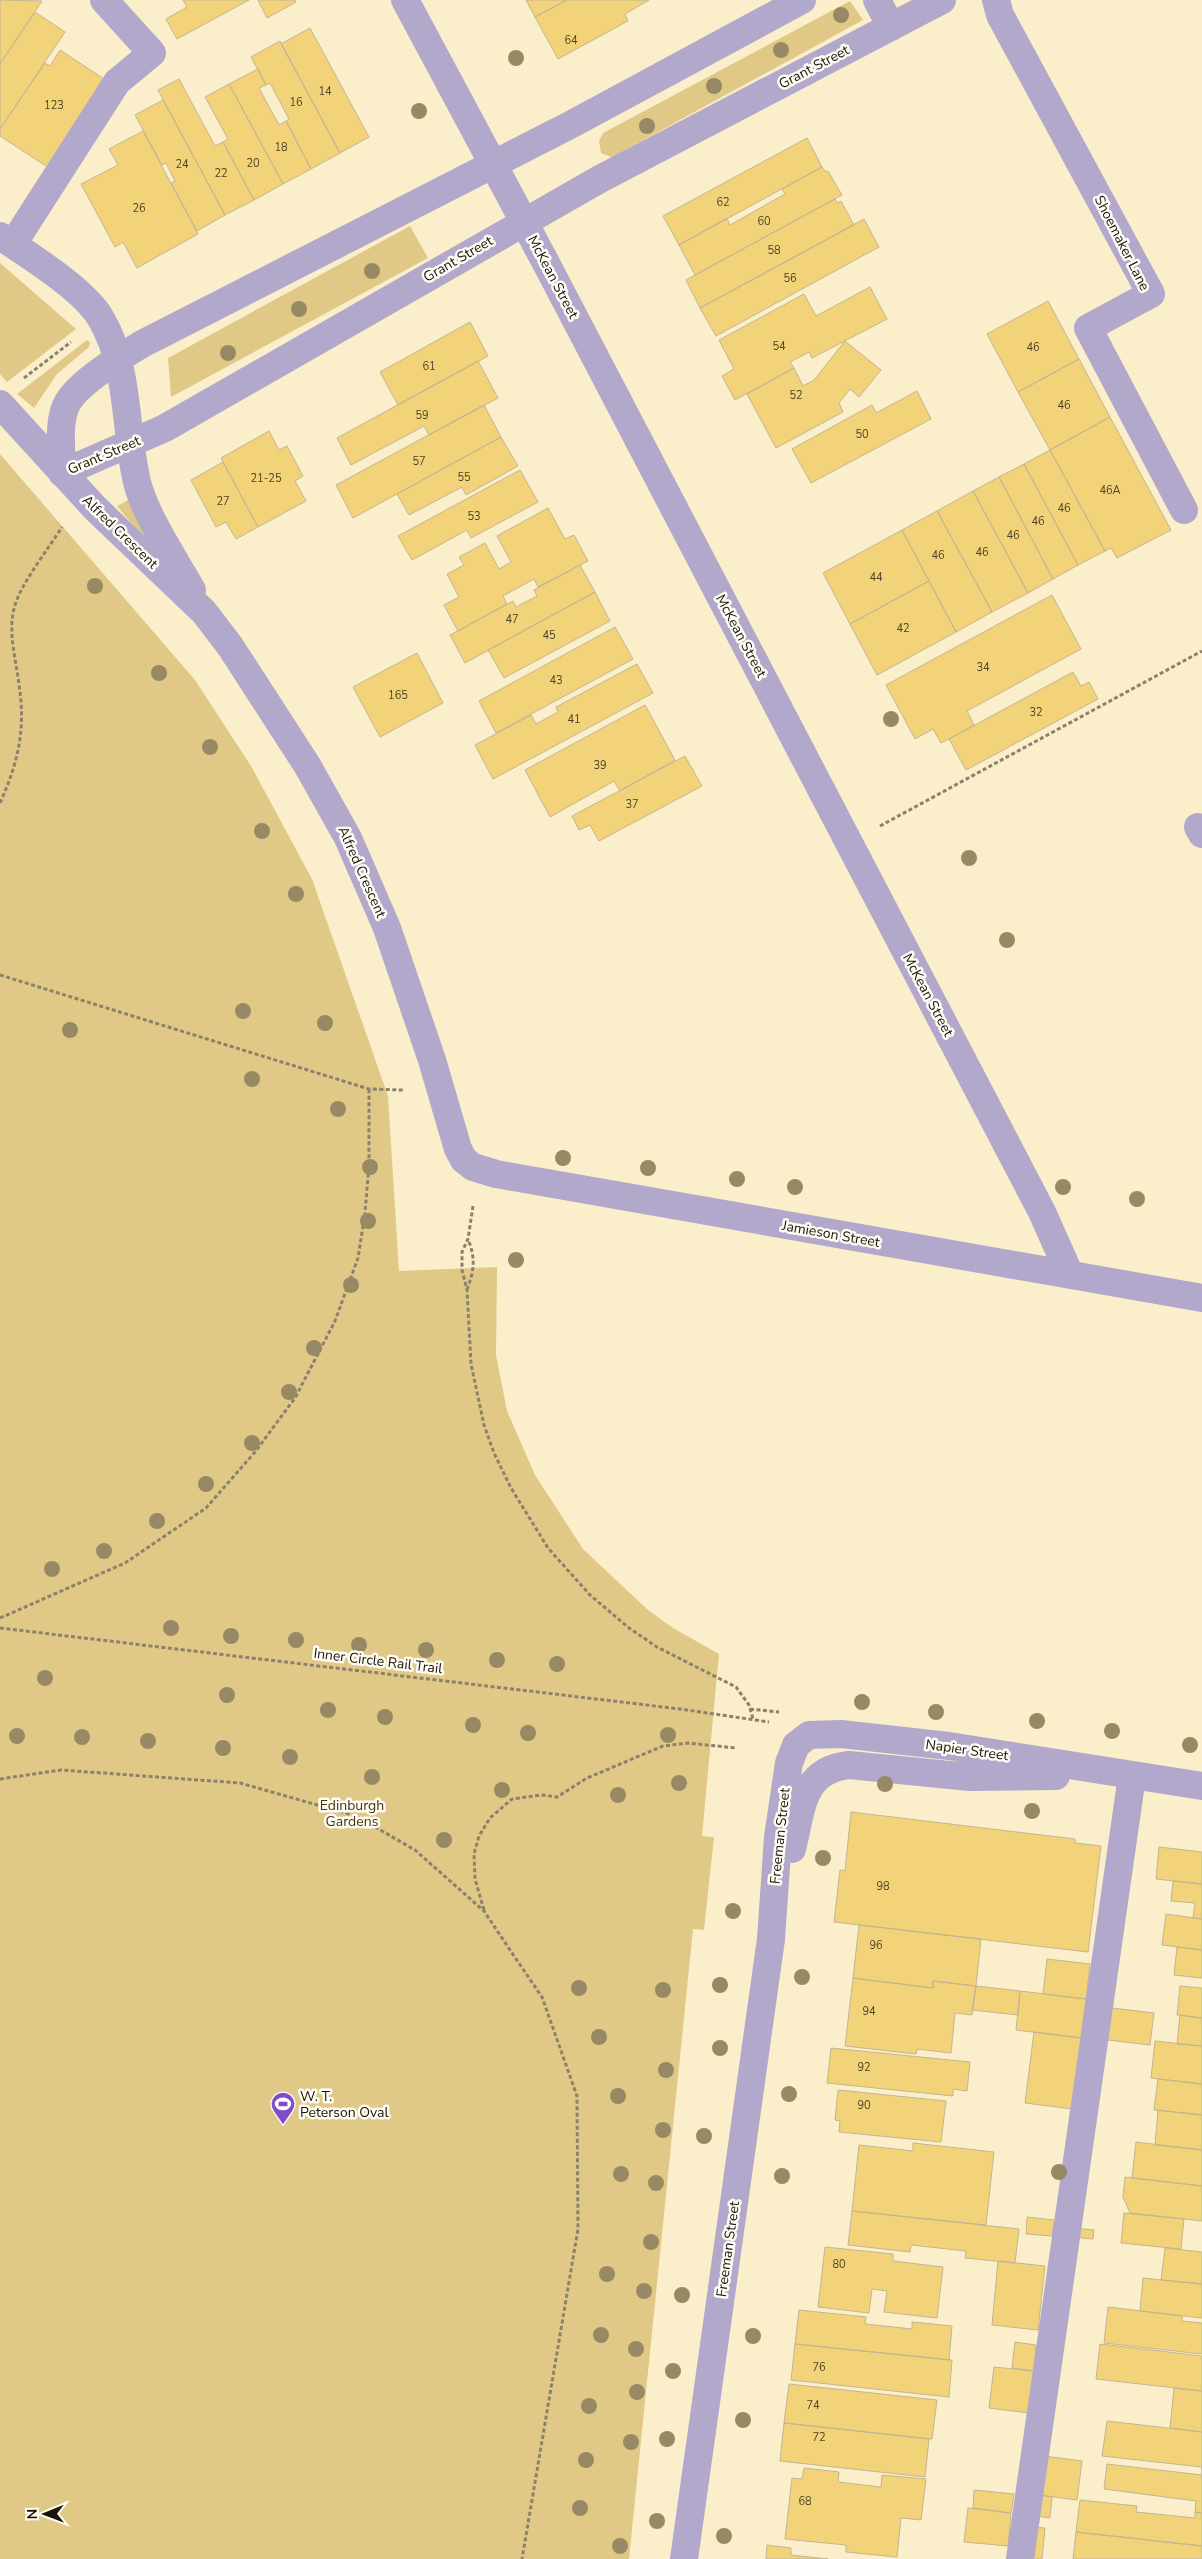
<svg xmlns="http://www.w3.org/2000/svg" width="1202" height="2559" viewBox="0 0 1202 2559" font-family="'Nunito Sans',sans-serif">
<rect width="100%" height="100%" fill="#fbeeca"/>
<path fill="#e0c987" d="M850,1L863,20L616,155L611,157L601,153L599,141L603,133Z
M410,226L428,258L171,397L168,358Z
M0,263L76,329L7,382L0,374Z
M87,340L90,342L89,347L57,374L34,408L17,394Z
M0,454L195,680L251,766L312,879L388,1096L399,1271L497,1267L496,1355L507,1411L535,1475L583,1549L648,1610L673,1628L719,1654L702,1836L714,1837L704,1930L693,1929L629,2559H0Z
M130,499L158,555L117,506Z"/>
<path fill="#f2d379" stroke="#c2b593" d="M0,0L42,1L0,64Z
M183,0H249L177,39L166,19L187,7Z
M258,0H295L296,2L267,18Z
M526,0H567L535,17Z
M567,0H649L625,14L628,21L558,59L535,17Z
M35,12L65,32L0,129V64Z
M310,28L369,137L340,153L281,44Z
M280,41L340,153L311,169L286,121L289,119L270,83L266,85L251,57Z
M60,50L107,81L49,168L0,136V129L45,63L50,66Z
M258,69L266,85L259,88L279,125L286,121L311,169L283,184L229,84Z
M179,79L215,146L223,142L254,200L225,215L158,90Z
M229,84L283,184L254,200L223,142L228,139L205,97Z
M163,100L225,215L197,231L171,183L175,181L166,163L162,165L135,115Z
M143,131L198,234L137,268L123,242L115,247L81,184L118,165L109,149Z
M807,138L822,167L679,245L663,216Z
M822,167L826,172L828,171L842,195L695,275L679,245L727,218L730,225L785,194L782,189Z
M835,199L838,203L841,201L854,225L700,308L686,280Z
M864,219L879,247L716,336L700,308Z
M870,287L887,319L812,358L809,352L790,362L794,368L735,400L722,376L734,369L719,340L804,294L816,316Z
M1048,301L1079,359L1018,392L987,334Z
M470,322L488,356L398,405L380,372Z
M845,341L881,370L859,397L850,389L839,403L843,412L776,448L747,394L794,368L803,386L814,380Z
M1079,359L1110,417L1050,450L1018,392Z
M478,361L498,398L429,435L424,426L351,465L337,438Z
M917,391L931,419L811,483L792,449L872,405L876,413Z
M484,405L501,437L353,518L336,485Z
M1110,417L1171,530L1117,558L1111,548L1105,551L1050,450Z
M269,431L279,450L287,446L303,476L295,481L306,501L258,527L221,458Z
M501,437L518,466L466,495L462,487L409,515L397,494Z
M1050,450L1105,551L1078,565L1024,464Z
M223,462L258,527L236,539L226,522L216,527L191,480Z
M1024,464L1078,565L1053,579L999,477Z
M520,470L538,502L471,538L467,530L412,560L398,536Z
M999,477L1053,579L1028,593L973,491Z
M973,491L1028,593L992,612L937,511Z
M548,508L565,539L574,535L588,561L538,587L534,579L503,596L507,604L458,631L444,605L459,597L447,574L464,565L459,557L485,543L499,569L511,562L497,536Z
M937,511L992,612L956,632L902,530Z
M902,530L929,581L850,624L823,573Z
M580,565L595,592L465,663L450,635L513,601L516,607L537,596L534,590Z
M929,581L956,632L877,675L850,624Z
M595,592L610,621L504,678L488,650Z
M1052,595L1081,649L967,711L974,725L949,739L941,743L933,729L915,739L886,685Z
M615,627L633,659L496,733L479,701Z
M417,653L443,703L380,737L353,687Z
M637,664L653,693L493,779L475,745L531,715L536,724L558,712L556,707Z
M1073,672L1081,686L1089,682L1098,699L966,770L949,739Z
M645,705L675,760L620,791L614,781L550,817L525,770Z
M685,756L702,786L599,841L590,825L579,830L572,816Z
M851,1812L1075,1839V1843L1101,1846L1088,1952L834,1922L840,1870L845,1871Z
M1159,1847L1202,1852V1884L1156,1879Z
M1173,1881L1202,1884V1919L1193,1918L1195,1903L1171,1901Z
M1166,1914L1202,1919V1950L1162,1945Z
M859,1925L981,1939L976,1986L933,1981V1988L853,1978Z
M1177,1947L1202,1950V1978L1174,1975Z
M1047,1959L1090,1964L1086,1999L1043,1994Z
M853,1978L933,1988V1981L976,1986L972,2015L955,2013L951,2053L917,2049L916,2054L845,2046Z
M976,1986L1020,1991L1018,2015L972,2010Z
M1180,1986L1202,1988V2018L1177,2015Z
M1020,1991L1086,1999L1081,2038L1016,2030Z
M1104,2007L1154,2013L1150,2045L1100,2039Z
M1180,2015L1202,2018V2046L1177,2044Z
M1034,2032L1081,2038L1073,2109L1025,2103Z
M1155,2041L1202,2046V2084L1151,2078Z
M831,2048L970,2062L967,2091L953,2089V2096L827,2083Z
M1158,2079L1202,2084V2115L1154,2110Z
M838,2090L946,2101L941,2142L839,2132L840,2121L835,2120Z
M1158,2110L1202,2115V2150L1155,2145Z
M1136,2142L1202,2150V2186L1132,2178Z
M913,2143L994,2152L986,2225L852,2211L859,2145L913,2151Z
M1125,2177L1202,2186V2221L1130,2213L1123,2197Z
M852,2211L1019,2229L1015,2263L965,2258L966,2251L911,2245L910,2252L848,2245Z
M1124,2213L1184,2219L1181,2249L1121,2243Z
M1027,2217L1054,2220L1052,2236L1026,2234Z
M1074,2228L1094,2230L1093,2239L1073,2237Z
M825,2247L893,2254V2261L943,2267L937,2318L884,2312L887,2291L872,2289L869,2313L818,2307Z
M1165,2248L1202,2252V2284L1161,2280Z
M998,2261L1045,2266L1038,2330L992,2325Z
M1143,2278L1202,2284V2318L1140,2311Z
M1108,2307L1182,2316V2321L1202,2323V2354L1104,2343Z
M799,2310L866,2317L865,2324L912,2329V2322L952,2326L949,2360L795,2344Z
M1015,2342L1036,2345L1034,2371L1012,2368Z
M795,2344L952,2360L949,2397L791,2380Z
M1100,2344L1202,2356V2391L1096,2379Z
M994,2367L1034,2371L1029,2413L989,2408Z
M789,2384L937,2400L932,2439L784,2423Z
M1174,2388L1202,2391V2432L1170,2428Z
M1107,2421L1202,2432V2475V2467L1102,2456Z
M784,2423L929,2439L925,2477L780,2461Z
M1044,2456L1082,2461L1077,2500L1039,2495Z
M1107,2464L1202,2475V2513L1195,2512L1196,2501L1104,2489Z
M804,2468L839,2472L838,2482L881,2487L882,2475L926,2479L921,2520L901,2518L897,2557L846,2552V2545L785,2539L792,2478L802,2479Z
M974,2490L1014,2494L1011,2513L973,2508Z
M1039,2495L1052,2497L1050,2518L1037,2516Z
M1080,2500L1137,2506L1136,2512L1195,2518V2512L1202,2513V2546L1076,2532Z
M968,2508L1011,2513L1008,2546L964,2542Z
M1029,2527L1045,2528L1042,2559H1025Z
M1076,2532L1202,2546V2559H1073Z
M767,2545L791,2548V2555L828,2559H766Z"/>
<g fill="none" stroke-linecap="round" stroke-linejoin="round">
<path stroke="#8b826a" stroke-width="3" stroke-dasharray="4 2.5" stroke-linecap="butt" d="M24,378L71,342
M0,803C18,763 26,729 19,685C16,658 7,632 15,605C22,582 49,548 62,527
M880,826L1202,651
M0,975L369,1089L403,1090
M473,1206L468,1239L462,1252V1270L467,1290L471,1364L484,1425L494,1453L511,1488L548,1548L590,1595L629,1628L657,1647L736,1687L749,1705L753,1719
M467,1290C474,1270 476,1259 468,1239
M0,1618L125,1563L206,1508L255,1452L295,1398L335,1321L358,1258L365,1213L369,1165V1089
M0,1628L680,1709L769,1722
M750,1709L779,1712
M0,1779L61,1770L240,1783L356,1816L415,1850L484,1911L514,1956L542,1997L577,2096L578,2229L522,2559
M484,1910L475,1879L474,1854L479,1836L490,1818L512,1799L541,1795L557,1797L587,1778L663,1746L688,1743L736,1748"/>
<path stroke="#b2a8cb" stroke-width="28" d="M405,0L547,265L1042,1212L1070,1275
M802,0L572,124L142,344C121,357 73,385 65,408C58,427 62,453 62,473L165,428L600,179L942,0
M877,0L891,27
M996,0L1000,15L1151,294L1088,328L1184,510
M0,236C27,254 83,289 100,317C130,366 124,427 137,482C145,515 175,560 192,590
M13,244L117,82L152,53L104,0
M0,404L95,508L204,612L230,646L307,765L348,838L387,928L432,1060L458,1149L464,1160L473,1167L496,1174L1202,1298
M1198,827L1202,834
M792,1849C802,1810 801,1770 849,1765L970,1777L1056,1776
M684,2559L771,1939L778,1837L789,1763L796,1745L809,1735L841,1734L949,1746L1202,1786
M1020,2559L1132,1776"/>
</g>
<g fill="#968963">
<circle cx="841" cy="15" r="8"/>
<circle cx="781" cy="50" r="8"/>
<circle cx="516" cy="58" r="8"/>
<circle cx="714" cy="86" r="8"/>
<circle cx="419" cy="111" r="8"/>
<circle cx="647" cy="126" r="8"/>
<circle cx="372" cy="271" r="8"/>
<circle cx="299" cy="309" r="8"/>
<circle cx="228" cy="353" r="8"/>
<circle cx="95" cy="586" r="8"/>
<circle cx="159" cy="673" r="8"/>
<circle cx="891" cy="719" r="8"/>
<circle cx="210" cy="747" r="8"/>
<circle cx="262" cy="831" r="8"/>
<circle cx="969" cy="858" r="8"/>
<circle cx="296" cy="894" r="8"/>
<circle cx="1007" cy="940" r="8"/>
<circle cx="243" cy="1011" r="8"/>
<circle cx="325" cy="1023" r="8"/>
<circle cx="70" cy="1030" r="8"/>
<circle cx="252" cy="1079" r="8"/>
<circle cx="338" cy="1109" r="8"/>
<circle cx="563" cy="1158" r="8"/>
<circle cx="370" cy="1167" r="8"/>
<circle cx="648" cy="1168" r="8"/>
<circle cx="737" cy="1179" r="8"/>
<circle cx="795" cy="1187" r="8"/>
<circle cx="1063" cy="1187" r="8"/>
<circle cx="1137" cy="1199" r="8"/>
<circle cx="368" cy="1221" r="8"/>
<circle cx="516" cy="1260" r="8"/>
<circle cx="351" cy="1285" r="8"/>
<circle cx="314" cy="1348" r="8"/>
<circle cx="289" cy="1392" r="8"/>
<circle cx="252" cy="1443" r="8"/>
<circle cx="206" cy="1484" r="8"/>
<circle cx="157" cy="1521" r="8"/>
<circle cx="104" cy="1551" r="8"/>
<circle cx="52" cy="1569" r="8"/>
<circle cx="171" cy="1628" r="8"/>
<circle cx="231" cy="1636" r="8"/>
<circle cx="296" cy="1640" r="8"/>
<circle cx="359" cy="1645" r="8"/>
<circle cx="426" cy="1650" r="8"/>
<circle cx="497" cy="1660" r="8"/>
<circle cx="557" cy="1664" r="8"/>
<circle cx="45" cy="1678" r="8"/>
<circle cx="227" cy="1695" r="8"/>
<circle cx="862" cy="1702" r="8"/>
<circle cx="328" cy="1710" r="8"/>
<circle cx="936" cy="1712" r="8"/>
<circle cx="385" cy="1717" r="8"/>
<circle cx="1037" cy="1721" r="8"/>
<circle cx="473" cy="1725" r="8"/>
<circle cx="1112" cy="1731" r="8"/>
<circle cx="528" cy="1733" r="8"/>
<circle cx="668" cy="1735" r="8"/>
<circle cx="17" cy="1736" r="8"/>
<circle cx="82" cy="1737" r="8"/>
<circle cx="148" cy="1741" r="8"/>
<circle cx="1190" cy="1745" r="8"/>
<circle cx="223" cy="1748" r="8"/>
<circle cx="290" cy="1757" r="8"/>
<circle cx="372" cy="1777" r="8"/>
<circle cx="679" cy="1783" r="8"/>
<circle cx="885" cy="1784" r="8"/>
<circle cx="502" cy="1790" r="8"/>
<circle cx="618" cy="1795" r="8"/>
<circle cx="1032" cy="1811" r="8"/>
<circle cx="444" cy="1840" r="8"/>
<circle cx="823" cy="1858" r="8"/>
<circle cx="733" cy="1911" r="8"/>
<circle cx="802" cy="1977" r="8"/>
<circle cx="720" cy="1985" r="8"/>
<circle cx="579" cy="1988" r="8"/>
<circle cx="663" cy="1990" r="8"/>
<circle cx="599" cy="2037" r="8"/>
<circle cx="720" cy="2048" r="8"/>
<circle cx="666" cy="2070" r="8"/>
<circle cx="789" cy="2094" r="8"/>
<circle cx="618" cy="2096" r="8"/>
<circle cx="663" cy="2130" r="8"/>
<circle cx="704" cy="2136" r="8"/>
<circle cx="1059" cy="2172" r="8"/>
<circle cx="621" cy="2174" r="8"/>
<circle cx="782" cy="2176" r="8"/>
<circle cx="656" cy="2183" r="8"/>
<circle cx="651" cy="2242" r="8"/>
<circle cx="607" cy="2274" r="8"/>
<circle cx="644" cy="2291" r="8"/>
<circle cx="682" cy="2295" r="8"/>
<circle cx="601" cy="2335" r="8"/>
<circle cx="753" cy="2336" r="8"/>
<circle cx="636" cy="2349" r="8"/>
<circle cx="673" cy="2371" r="8"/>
<circle cx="637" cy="2392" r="8"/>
<circle cx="589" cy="2406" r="8"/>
<circle cx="743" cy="2420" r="8"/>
<circle cx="667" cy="2439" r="8"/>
<circle cx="631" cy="2442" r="8"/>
<circle cx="586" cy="2460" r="8"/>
<circle cx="580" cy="2508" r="8"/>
<circle cx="657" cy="2521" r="8"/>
<circle cx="724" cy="2536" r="8"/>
<circle cx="620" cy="2546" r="8"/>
</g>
<defs>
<symbol id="stadium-pin" viewBox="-11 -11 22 30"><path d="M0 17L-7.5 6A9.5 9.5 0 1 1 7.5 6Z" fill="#7f4ec6" stroke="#fefcf5"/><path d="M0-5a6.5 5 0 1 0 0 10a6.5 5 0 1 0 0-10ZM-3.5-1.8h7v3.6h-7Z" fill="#fff"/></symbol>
</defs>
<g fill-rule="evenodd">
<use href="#stadium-pin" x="269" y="2090" width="28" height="38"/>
</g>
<g text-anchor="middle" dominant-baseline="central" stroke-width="5" stroke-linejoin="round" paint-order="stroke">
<g font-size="11" fill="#4e4424">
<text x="571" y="40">64</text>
<text x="325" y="91">14</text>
<text x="296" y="102">16</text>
<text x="54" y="105">123</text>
<text x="281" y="147">18</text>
<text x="253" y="163">20</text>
<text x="182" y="164">24</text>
<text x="221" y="173">22</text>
<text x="723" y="202">62</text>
<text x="139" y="208">26</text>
<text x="764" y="221">60</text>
<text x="774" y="250">58</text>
<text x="790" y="278">56</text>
<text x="779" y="346">54</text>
<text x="1033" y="347">46</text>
<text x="429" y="366">61</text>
<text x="796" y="395">52</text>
<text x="1064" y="405">46</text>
<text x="422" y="415">59</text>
<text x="862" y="434">50</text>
<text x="419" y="461">57</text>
<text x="464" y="477">55</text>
<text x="266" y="478">21-25</text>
<text x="1110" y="490">46A</text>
<text x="223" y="501">27</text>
<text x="1064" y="508">46</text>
<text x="474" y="516">53</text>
<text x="1038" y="521">46</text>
<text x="1013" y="535">46</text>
<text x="982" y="552">46</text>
<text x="938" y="555">46</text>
<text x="876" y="577">44</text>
<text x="512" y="619">47</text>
<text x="903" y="628">42</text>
<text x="549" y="635">45</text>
<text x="983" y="667">34</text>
<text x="556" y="680">43</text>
<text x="398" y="695">165</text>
<text x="1036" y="712">32</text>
<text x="574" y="719">41</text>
<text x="600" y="765">39</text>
<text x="632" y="804">37</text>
<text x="883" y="1886">98</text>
<text x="876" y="1945">96</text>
<text x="869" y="2011">94</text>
<text x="864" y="2067">92</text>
<text x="864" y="2105">90</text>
<text x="839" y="2264">80</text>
<text x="819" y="2367">76</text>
<text x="813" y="2405">74</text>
<text x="819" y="2437">72</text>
<text x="805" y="2501">68</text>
</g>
<g font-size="14" fill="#181407" stroke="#fefcf5">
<text transform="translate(814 67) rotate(-28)">Grant Street</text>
<text transform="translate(1122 243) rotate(63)">Shoemaker Lane</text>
<text transform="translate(458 259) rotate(-30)">Grant Street</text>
<text transform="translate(553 277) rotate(62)">McKean Street</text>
<text transform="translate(104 455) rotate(-23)">Grant Street</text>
<text transform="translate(120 532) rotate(44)">Alfred Crescent</text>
<text transform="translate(741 636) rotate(62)">McKean Street</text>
<text transform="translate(362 872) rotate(66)">Alfred Crescent</text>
<text transform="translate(928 995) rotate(62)">McKean Street</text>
<text transform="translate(831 1234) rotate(10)">Jamieson Street</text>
<text transform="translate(378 1661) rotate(7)">Inner Circle Rail Trail</text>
<text transform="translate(967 1750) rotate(8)">Napier Street</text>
<text transform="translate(780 1836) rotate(-84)">Freeman Street</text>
<text transform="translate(728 2249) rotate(-82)">Freeman Street</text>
</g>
<g font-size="14" fill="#43360f" stroke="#fefcf5">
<text x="352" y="1805">Edinburgh<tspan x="352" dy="16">Gardens</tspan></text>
</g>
<g font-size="14" fill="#181407" stroke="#fefcf5" text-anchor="start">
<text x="300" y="2096">W. T.<tspan x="300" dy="16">Peterson Oval</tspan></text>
</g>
</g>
<g transform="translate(45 2514) rotate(269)" stroke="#fefcf5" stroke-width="4" paint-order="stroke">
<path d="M0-4L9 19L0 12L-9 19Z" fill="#181407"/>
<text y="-8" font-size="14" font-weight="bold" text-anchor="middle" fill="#181407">N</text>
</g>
</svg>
